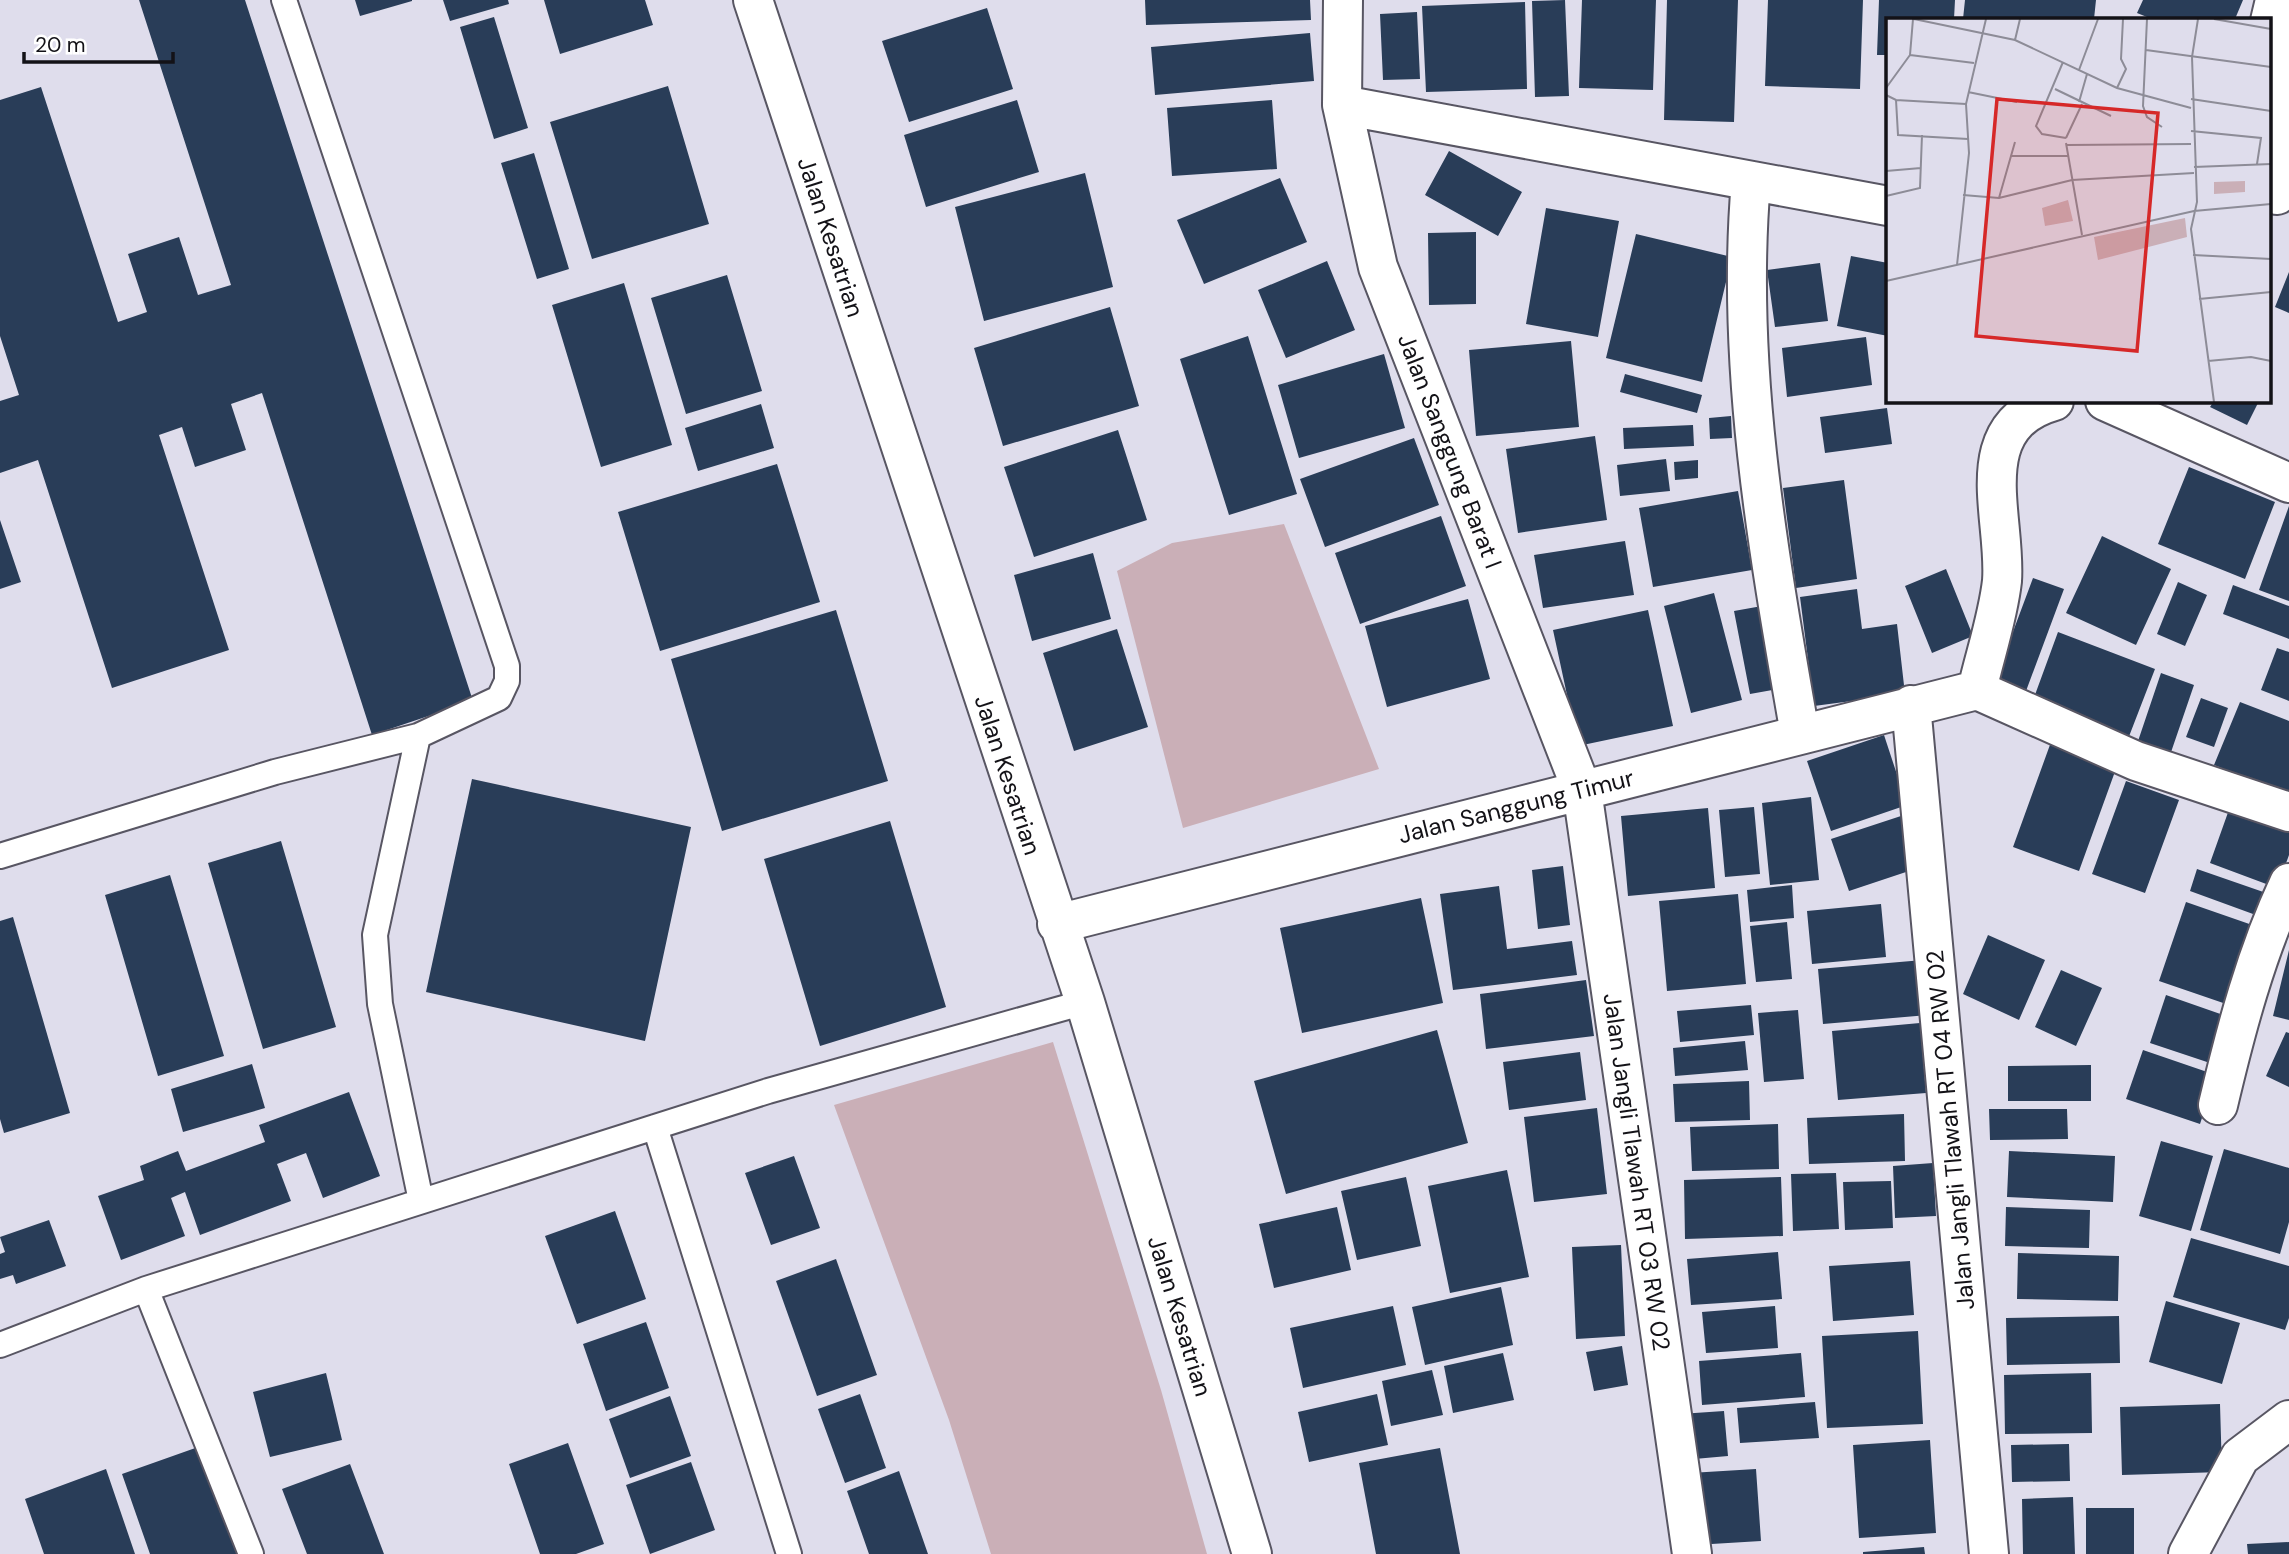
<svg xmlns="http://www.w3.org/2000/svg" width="2289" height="1554" viewBox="0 0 2289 1554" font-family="'DM Sans',sans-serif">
<rect width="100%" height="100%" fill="#dfddec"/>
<path fill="#caafb7" d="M1284,524L1379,769L1183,828L1117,571L1172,543Z
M1053,1042L1161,1390L1207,1554H991L949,1420L834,1105Z"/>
<path fill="#293d58" d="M139,0H245L473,701L372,735L262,393L231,404L246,450L195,467L182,427L159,435L229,650L112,688L38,460L0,473V401L19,395L0,336V100L41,87L118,322L147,312L128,254L179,237L198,295L231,285Z
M355,0H412V1L360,16Z
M443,0H508L509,4L450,21Z
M544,0H645L653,25L560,54Z
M1145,0H1310L1311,20L1146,25Z
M1565,0L1569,96L1535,97L1532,1Z
M1582,0H1656L1653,90L1579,88Z
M1667,0H1738L1734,122L1664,120Z
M1768,0H1863L1860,89L1765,86Z
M1879,0H1955L1954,19H1888V55H1877Z
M1965,0H2096L2094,19H1963Z
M2143,0H2243L2235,19H2152L2137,13Z
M1525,2L1527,89L1426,92L1422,6Z
M987,8L1013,89L909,122L882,41Z
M1417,12L1420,79L1383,80L1380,14Z
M494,17L528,128L494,139L460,27Z
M1310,33L1314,81L1155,95L1151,47Z
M668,86L709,224L592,259L550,122Z
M1017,100L1039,172L926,207L904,135Z
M1272,100L1277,169L1172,176L1167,108Z
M1449,151L1522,192L1498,236L1425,195Z
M534,153L569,269L537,279L501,163Z
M1085,173L1113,287L984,321L955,207Z
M1280,178L1307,242L1204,284L1177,220Z
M1546,208L1619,221L1598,337L1526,324Z
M1476,232V304L1429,305L1428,233Z
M1636,234L1732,257L1702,382L1606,358Z
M1851,256L1888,263V336L1837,326Z
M1327,261L1355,330L1286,358L1258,290Z
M1820,263L1828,321L1775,327L1767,270Z
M2289,272V313L2275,307Z
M727,275L762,391L686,414L651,298Z
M624,283L672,445L601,467L552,305Z
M1110,307L1139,406L1003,446L974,348Z
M1248,336L1297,494L1229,515L1180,359Z
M1866,337L1872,385L1787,397L1782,348Z
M1571,341L1579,427L1476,436L1469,350Z
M1384,354L1405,428L1299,458L1278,385Z
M1625,374L1702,395L1697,413L1620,392Z
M2214,401H2259L2247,425L2210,407Z
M761,404L774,448L698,471L685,428Z
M1887,408L1892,444L1825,453L1820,417Z
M1731,416L1732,438L1710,439L1709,418Z
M1693,425L1694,446L1624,449L1623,428Z
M1118,430L1147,520L1034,557L1004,467Z
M1595,436L1607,520L1518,533L1506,449Z
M1414,438L1439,505L1325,547L1300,479Z
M1666,459L1670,491L1620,496L1617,465Z
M1698,460V478L1675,480L1674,462Z
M777,464L820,602L660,651L618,512Z
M2189,467L2275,502L2245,579L2158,544Z
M1844,480L1857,579L1796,588L1783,488Z
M1738,491L1752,570L1653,587L1639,508Z
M2289,506V601L2259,590Z
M1441,516L1466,586L1360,624L1335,553Z
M0,520L21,582L0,589Z
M2102,536L2171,569L2136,645L2066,613Z
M1625,541L1634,595L1543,608L1534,555Z
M1093,553L1111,619L1032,641L1014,575Z
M1946,569L1973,636L1932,653L1905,586Z
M2033,578L2064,589L2026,691L1995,680Z
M2178,582L2207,595L2185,646L2157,634Z
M2233,585L2289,606V639L2223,614Z
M1857,589L1862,629L1897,624L1905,694L1814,706L1800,597Z
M1714,593L1742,700L1691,713L1664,606Z
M1468,599L1490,679L1387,707L1365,626Z
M1762,606L1778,689L1750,694L1734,611Z
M836,610L888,781L722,831L671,659Z
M1648,610L1673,726L1578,746L1553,630Z
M1117,629L1148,727L1074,751L1043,653Z
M2058,632L2155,669L2128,739L2032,703Z
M2277,648L2289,652V701L2261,690Z
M2161,673L2194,685L2169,758L2136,747Z
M2201,698L2228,708L2214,747L2186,737Z
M2240,702L2289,721V795L2214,765Z
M1884,735L1907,805L1831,831L1807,761Z
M2051,742L2117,766L2079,871L2013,847Z
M472,779L691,827L645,1041L426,992Z
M2126,781L2179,800L2145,893L2092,874Z
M1811,797L1819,880L1770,885L1762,803Z
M2231,804L2289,825V855L2277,888L2210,863Z
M1754,807L1760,874L1725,877L1719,810Z
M1708,808L1715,888L1628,896L1621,816Z
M1904,815L1921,867L1849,891L1831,839Z
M890,821L946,1007L820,1046L764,859Z
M281,841L336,1027L263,1049L208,863Z
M1563,866L1570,925L1538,929L1532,870Z
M2197,869L2272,895L2264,918L2190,891Z
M170,875L224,1056L158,1076L105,895Z
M1792,885L1794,918L1750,922L1747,890Z
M1499,886L1507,949L1572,941L1577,975L1453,990L1440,894Z
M1738,894L1746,984L1667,991L1659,901Z
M1421,898L1443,1003L1302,1033L1280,928Z
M2186,902L2258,927L2232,1006L2159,981Z
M1881,904L1886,957L1812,964L1807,911Z
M13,917L70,1113L4,1133L0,1119V921Z
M1787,922L1792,979L1756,982L1750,926Z
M1988,935L2045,960L2019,1020L1963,994Z
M2289,950V1020L2273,1016Z
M1923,960L1928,1015L1823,1024L1818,969Z
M2061,970L2102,988L2076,1046L2035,1027Z
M1586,980L1594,1036L1486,1049L1480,994Z
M2166,995L2229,1017L2213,1064L2150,1043Z
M1751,1005L1754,1035L1680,1042L1677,1011Z
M1798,1010L1804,1079L1764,1082L1758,1013Z
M1920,1023L1926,1093L1838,1100L1832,1031Z
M1437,1030L1468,1143L1286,1194L1254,1081Z
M2286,1032L2289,1033V1087L2266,1076Z
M1745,1041L1748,1070L1675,1076L1673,1048Z
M2143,1050L2216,1075L2200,1124L2126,1099Z
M1580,1052L1586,1100L1509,1110L1503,1062Z
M252,1064L265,1108L183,1132L171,1089Z
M2091,1065V1101H2008V1066Z
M1749,1081L1750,1120L1675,1122L1673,1084Z
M349,1092L380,1176L323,1198L306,1153L277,1164L291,1201L200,1235L185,1192L171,1198L185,1236L121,1260L98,1196L144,1180L140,1166L178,1151L186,1171L265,1142L259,1125Z
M1597,1108L1607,1194L1534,1202L1524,1117Z
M1989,1109H2067L2068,1139L1990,1140Z
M1904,1114L1905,1161L1809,1164L1807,1118Z
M1778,1124L1779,1169L1692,1171L1690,1127Z
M2161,1141L2213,1156L2191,1231L2139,1216Z
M2224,1149L2289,1168V1222L2280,1254L2200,1230Z
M2009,1151L2115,1156L2113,1202L2007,1197Z
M794,1156L820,1228L771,1245L745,1173Z
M1933,1163L1936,1216L1895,1218L1893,1166Z
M1507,1170L1529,1277L1450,1293L1428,1186Z
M1836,1173L1839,1229L1793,1231L1791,1174Z
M1406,1177L1421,1246L1357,1260L1341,1191Z
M1781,1177L1783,1236L1685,1239L1684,1180Z
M1891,1181L1893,1228L1845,1230L1843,1182Z
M1337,1207L1351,1270L1274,1288L1259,1224Z
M2006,1207L2090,1210L2089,1248L2005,1246Z
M615,1211L646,1299L577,1324L545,1236Z
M49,1220L66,1266L16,1284L13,1275L0,1279V1254L5,1252L0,1237Z
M2191,1238L2289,1266V1318L2285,1330L2173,1297Z
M1621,1245L1625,1336L1576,1339L1572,1247Z
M1778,1252L1782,1299L1691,1305L1687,1259Z
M2018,1253L2119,1256L2118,1301L2017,1299Z
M836,1259L877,1375L817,1396L776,1281Z
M1910,1261L1914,1315L1833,1321L1829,1266Z
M1501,1287L1513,1345L1425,1365L1412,1307Z
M2166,1301L2240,1323L2222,1384L2149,1362Z
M1393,1306L1406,1365L1303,1388L1290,1328Z
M1775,1306L1778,1348L1706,1353L1702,1312Z
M2119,1316L2120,1363L2007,1365L2006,1318Z
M646,1322L669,1388L606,1411L583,1344Z
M1918,1331L1923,1424L1827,1428L1822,1336Z
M1622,1346L1628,1385L1594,1391L1586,1352Z
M1503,1353L1514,1400L1453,1413L1444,1366Z
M1801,1353L1805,1397L1702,1405L1699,1361Z
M1432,1370L1443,1415L1391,1426L1382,1381Z
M326,1373L342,1440L270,1457L253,1392Z
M2091,1373L2092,1433L2005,1434L2004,1375Z
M860,1394L886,1468L845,1483L818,1409Z
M1377,1394L1388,1445L1309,1462L1298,1412Z
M670,1396L691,1456L630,1478L609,1419Z
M1815,1402L1819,1438L1740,1443L1737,1408Z
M2220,1404L2222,1472L2122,1475L2120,1407Z
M1724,1411L1728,1456L1683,1460L1680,1414Z
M1930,1440L1936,1533L1859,1538L1853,1445Z
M568,1443L604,1544L576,1554H540L509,1464Z
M2069,1444L2070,1481L2012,1482L2011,1445Z
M201,1446L240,1554H150L122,1474Z
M1440,1448L1460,1554H1376L1359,1463Z
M691,1462L715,1530L650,1554L626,1485Z
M350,1464L384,1554H307L282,1489Z
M106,1469L135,1554H44L25,1499Z
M1756,1469L1761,1541L1695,1545L1690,1473Z
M899,1471L928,1554H869L847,1491Z
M2073,1497L2075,1554H2023L2022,1499Z
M2086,1508H2134V1554H2086Z
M2289,1542V1554H2248L2247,1544Z
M1924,1547L1925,1554H1863V1552Z"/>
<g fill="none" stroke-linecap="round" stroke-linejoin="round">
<defs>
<path id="service" d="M284,0L507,666V681L499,698L418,736L375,935L380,1004L421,1201
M0,856L275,772L418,736
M655,1127L789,1554
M146,1289L251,1554
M0,1345L146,1289L768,1091L1085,1002"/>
<path id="minor" d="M753,0L1085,1002L1252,1554
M1343,0L1342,105L1378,267L1582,790L1692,1554
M2275,0L2270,21L2277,195
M1342,105L1888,206
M1751,181C1735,366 1768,551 1800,734
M2105,401L2289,483
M1977,690L2136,761L2289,812
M1977,690C1985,655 1998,617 2002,581C2007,517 1966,426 2054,401
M1911,705L1989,1554
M1057,924L1977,690
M2218,1105C2236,1029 2256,953 2289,883
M2188,1554L2240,1457L2289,1420"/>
</defs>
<use href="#service" stroke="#585663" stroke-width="28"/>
<use href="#minor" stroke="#585663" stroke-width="42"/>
<use href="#service" stroke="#fff" stroke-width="24"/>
<use href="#minor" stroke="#fff" stroke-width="38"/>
</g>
<g text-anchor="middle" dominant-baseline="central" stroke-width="7" stroke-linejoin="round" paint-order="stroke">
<g font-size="24" fill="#131217" stroke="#fff">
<text transform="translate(831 237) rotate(72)">Jalan Kesatrian</text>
<text transform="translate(1450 451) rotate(69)">Jalan Sanggung Barat I</text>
<text transform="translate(1008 775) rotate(72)">Jalan Kesatrian</text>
<text transform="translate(1516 806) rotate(-14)">Jalan Sanggung Timur</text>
<text transform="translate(1950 1130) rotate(-95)">Jalan Jangli Tlawah RT 04 RW 02</text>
<text transform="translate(1637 1172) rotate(82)">Jalan Jangli Tlawah RT 03 RW 02</text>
<text transform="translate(1180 1316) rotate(73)">Jalan Kesatrian</text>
</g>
</g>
<g transform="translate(1886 18)">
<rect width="385" height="385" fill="#dfddec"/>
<path d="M359,163V174L328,176V164ZM182,182L187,203L159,208L156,190ZM299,200L301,219L212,242L208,219Z" fill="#caafb7"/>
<path fill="none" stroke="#8d8c97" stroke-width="2" d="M28,1L129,22L231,70L305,90M261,1L257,88L261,99L276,109M312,1L306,39L311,184L305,211L328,384M328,1L385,11M129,22L134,1M260,32L385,49M24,37L88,45M177,44L150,108L156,116L180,120M193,52L212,1M0,70L24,37L27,1M231,70L240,51L235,41L237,1M169,71L225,98M82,74L131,84M0,77L10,82L80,86M305,81L385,93M10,82L12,117L82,121M193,84L201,56M305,113L375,120L371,146M180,120L196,86M180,125L196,217M181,127L305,126M125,138H183M308,149L385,146M0,153L35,150M77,177L113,180L186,162L308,155M0,178L34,170L36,117M113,180L129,124M307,237L385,241M71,247L83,135L80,86L100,1M0,263L308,193L385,186M313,281L385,274M322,343L365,339L385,343"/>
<path fill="#d62828" fill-opacity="0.15" stroke="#d62828" stroke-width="3.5" d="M111,81L272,95L251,333L90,318Z"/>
<rect width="385" height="385" fill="none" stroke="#131217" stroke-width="3.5"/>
</g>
<path d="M24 52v10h149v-10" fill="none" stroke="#131217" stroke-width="3.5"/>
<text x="35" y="52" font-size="21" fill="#131217" stroke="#ffffff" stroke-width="5" paint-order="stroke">20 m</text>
</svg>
